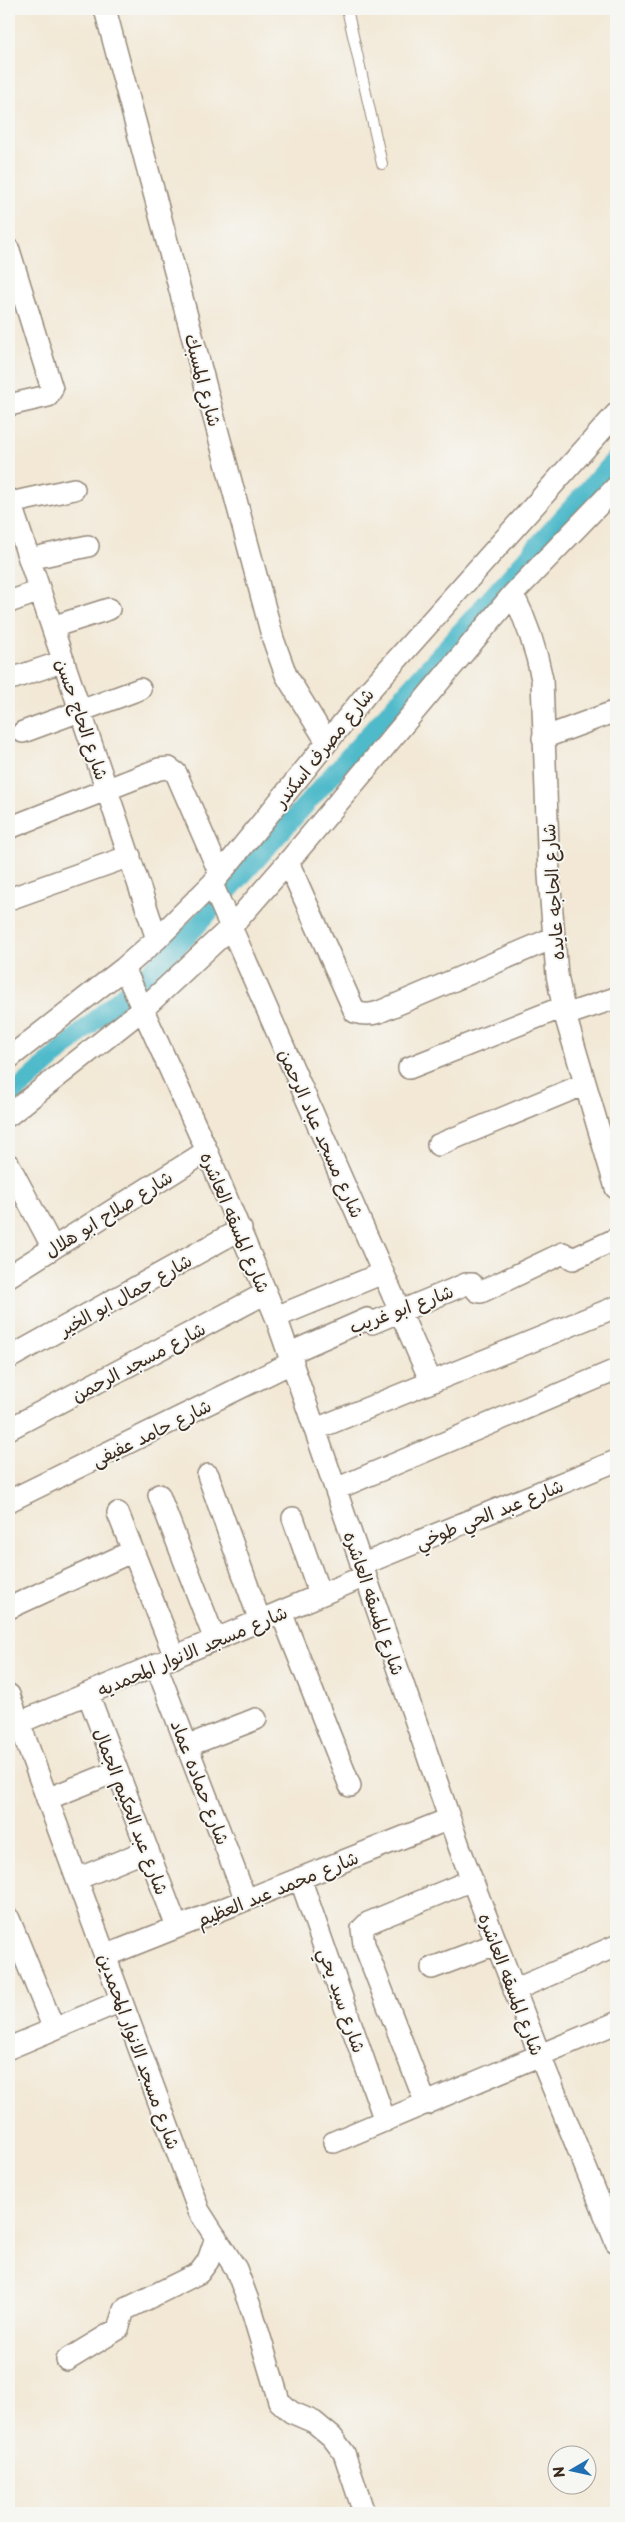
<svg xmlns="http://www.w3.org/2000/svg" width="625" height="2522" viewBox="0 0 625 2522" font-family="'Playpen Sans','Playpen Sans Arabic',sans-serif">
<rect width="100%" height="100%" fill="#f6f6f2"/>
<filter id="ink" filterUnits="userSpaceOnUse"><feTurbulence type="fractalNoise" baseFrequency=".02" numOctaves="2"/><feDisplacementMap in="SourceGraphic" scale="10" xChannelSelector="R" yChannelSelector="G"/><feConvolveMatrix kernelMatrix="1 2 1 2 8 2 1 2 1" color-interpolation-filters="sRGB"/></filter>
<filter id="wash" filterUnits="userSpaceOnUse"><feTurbulence type="fractalNoise" baseFrequency=".0096" numOctaves="4" result="noise"/><feDisplacementMap in="SourceGraphic" scale="20" xChannelSelector="R" yChannelSelector="G"/><feGaussianBlur stdDeviation="1.12" result="paint"/><feColorMatrix in="noise" values="0 0 0 0 0 0 0 0 0 0 0 0 0 0 0 0 0 1.4 0 .05"/><feComposite in="paint" operator="in"/></filter>
<g filter="url(#wash)">
<rect width="100%" height="100%" fill="#f2e8d5"/>
<g fill="none" stroke-linecap="round" stroke-linejoin="round">
<path stroke="#4fbaca" stroke-width="19" d="M9,1098L187,937L616,458"/>
</g>
</g>
<g filter="url(#ink)">
<g fill="none" stroke-linecap="round" stroke-linejoin="round">
<defs>
<path id="lane" d="M347,9L382,164"/>
<path id="street" d="M105,9L273,639L286,675L327,742
M9,250L52,389L48,396L9,405
M9,499L157,939
M10,503L74,489
M29,559L88,546
M513,594C527,622 536,649 542,679L549,875L557,975L565,1015L616,1188
M9,602L40,591
M52,627L109,609
M14,678L64,661
M23,732L140,689
M543,738L616,711
M9,828L159,769L169,768L176,773L220,874
M288,862L355,1012C364,1015 370,1015 379,1012L553,938
M212,884L431,1382
M9,899L130,856
M124,968L207,1151L276,1317L460,1849L540,2056L616,2242
M565,1015L616,998
M9,1058L124,968L157,939L212,884L368,692L616,414
M409,1068L563,1007
M9,1115L143,1009L232,926L288,862L513,594L616,487
M438,1145L585,1084
M9,1165L53,1248
M9,1276L207,1151
M276,1317L383,1273
M290,1353L367,1319L372,1323L466,1284H472L477,1291L481,1292L563,1253L573,1259L616,1239
M9,1358L241,1229
M9,1429L266,1293
M316,1429L616,1307
M208,1475L260,1621
M336,1489L616,1370
M159,1495L215,1640
M9,1501L293,1362
M118,1513L175,1657
M293,1518L320,1595
M361,1565L616,1461
M9,1608L133,1551
M281,1612L350,1786
M156,1665L246,1900
M88,1694L177,1927
M9,1695L199,2211L236,2269L252,2311L279,2401L291,2412L314,2422L332,2437L344,2453L364,2513
M9,1727L365,1576
M187,1746L256,1719
M47,1799L117,1771
M300,1878L385,2121
M77,1879L148,1850
M9,1919L54,2029
M105,1956L449,1819
M432,1968L496,1944
M514,1990L616,1946
M9,2048L121,2001
M426,2104L364,1944L362,1929L368,1923L472,1880
M334,2142L616,2023
M67,2360L118,2329L124,2310L199,2273L208,2261L216,2237"/>
</defs>
<use href="#lane" stroke="#96897a" stroke-width="12"/>
<use href="#street" stroke="#96897a" stroke-width="24"/>
<use href="#lane" stroke="#fff" stroke-width="10"/>
<use href="#street" stroke="#fff" stroke-width="21"/>
</g>
</g>
<g text-anchor="middle" dominant-baseline="central" stroke-width="4" stroke-linejoin="round" paint-order="stroke">
<g font-size="18" fill="#3b2a1e" stroke="#f6f6f2">
<text transform="translate(204 380) rotate(75)">شارع المسبك</text>
<text transform="translate(83 719) rotate(71)">شارع الحاج حسن</text>
<text transform="translate(323 747) rotate(-51)">شارع مصرف اسكندر</text>
<text transform="translate(552 892) rotate(-94)">شارع الحاجه عايده</text>
<text transform="translate(322 1133) rotate(66)">شارع مسجد عباد الرحمن</text>
<text transform="translate(108 1213) rotate(-32)">شارع صلاح ابو هلال</text>
<text transform="translate(236 1222) rotate(67)">شارع المسقه العاشره</text>
<text transform="translate(125 1294) rotate(-29)">شارع جمال ابو الخير</text>
<text transform="translate(401 1308) rotate(-20)">شارع ابو غريب</text>
<text transform="translate(138 1361) rotate(-28)">شارع مسجد الرحمن</text>
<text transform="translate(151 1432) rotate(-26)">شارع حامد عفيفى</text>
<text transform="translate(489 1513) rotate(-22)">شارع عبد الحي طوخي</text>
<text transform="translate(375 1603) rotate(71)">شارع المسقه العاشره</text>
<text transform="translate(192 1650) rotate(-23)">شارع مسجد الانوار المحمديه</text>
<text transform="translate(201 1782) rotate(69)">شارع حماده عماد</text>
<text transform="translate(132 1811) rotate(69)">شارع عبد الحكيم الجمال</text>
<text transform="translate(277 1888) rotate(-22)">شارع محمد عبد العظيم</text>
<text transform="translate(512 1984) rotate(69)">شارع المسقه العاشره</text>
<text transform="translate(343 2000) rotate(71)">شارع سيد يحي</text>
<text transform="translate(140 2051) rotate(70)">شارع مسجد الانوار المحمدين</text>
</g>
</g>
<rect width="625" height="2522" fill="none" stroke="#f6f6f2" stroke-width="30"/>
<g transform="translate(572 2470) rotate(261)"><circle r="24" fill="#f6f6f2" stroke="#aba49d"/>
<path d="M0-4L9 19L0 12L-9 19Z" fill="#1f6fb2"/>
<text y="-8" font-size="14" font-weight="bold" text-anchor="middle" fill="#3b2a1e">N</text>
</g>
</svg>
